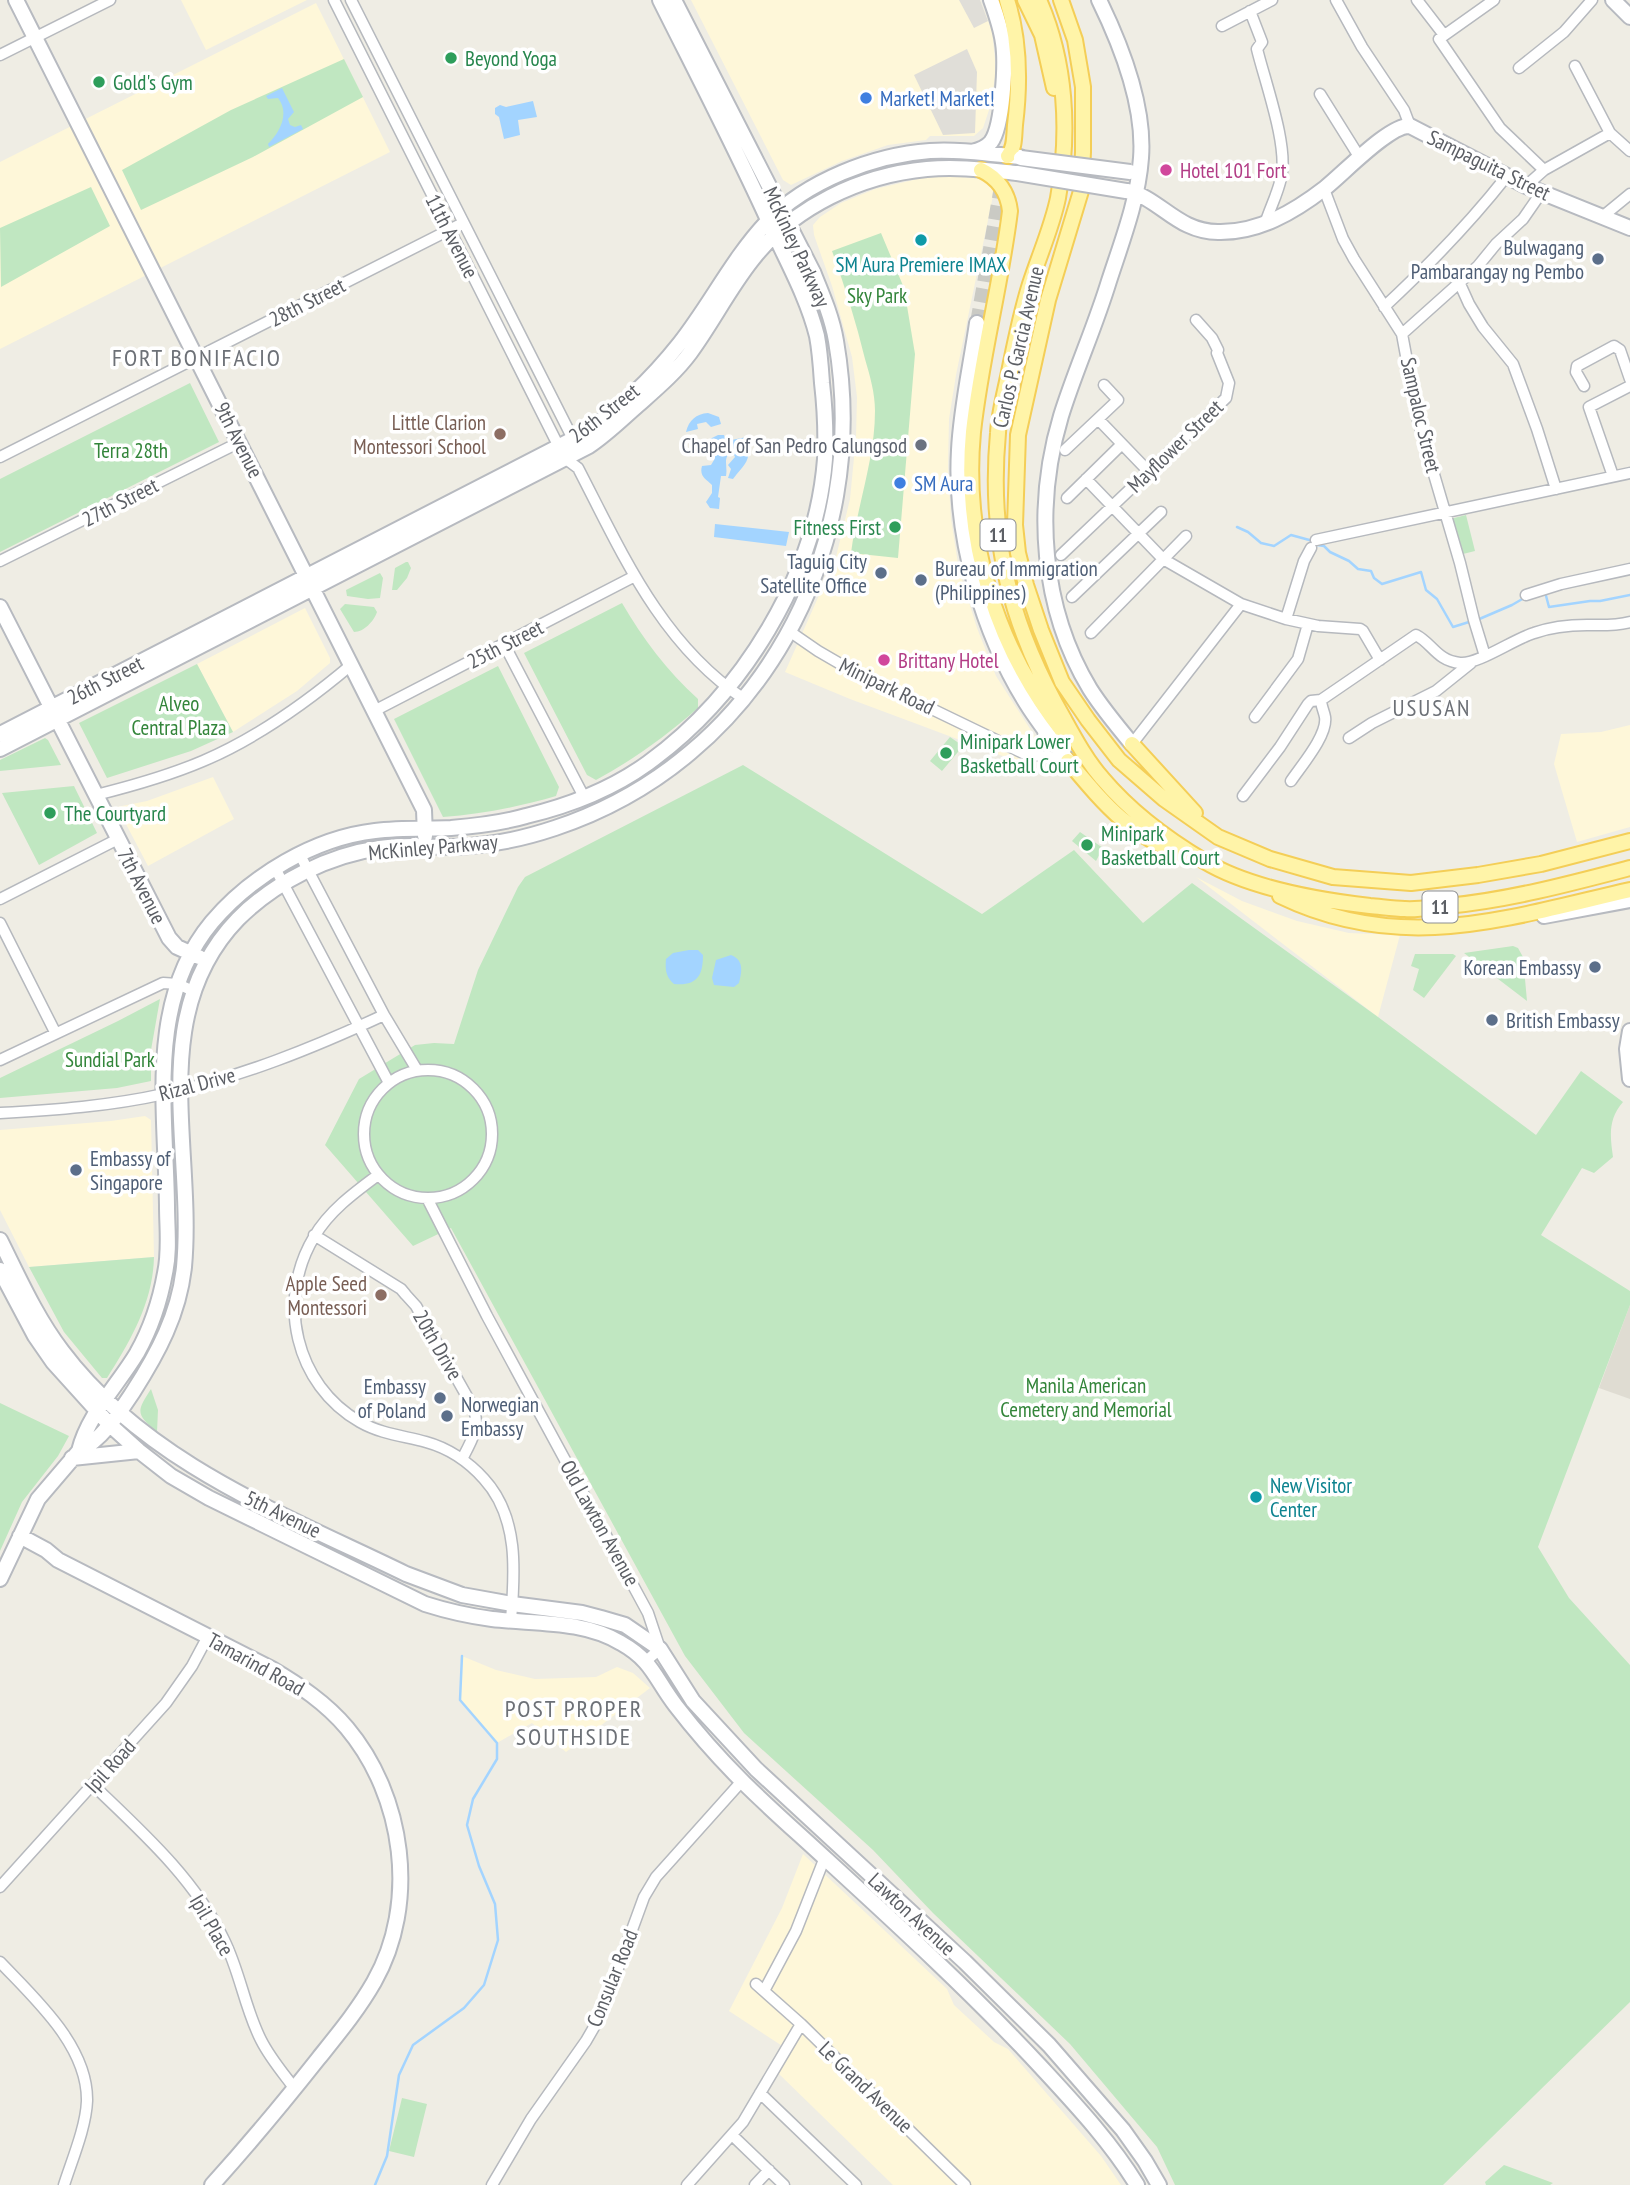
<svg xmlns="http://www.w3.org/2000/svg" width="1630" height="2185" viewBox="0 0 1630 2185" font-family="'PT Sans Narrow',sans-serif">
<rect width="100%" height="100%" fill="#efede4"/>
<path fill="#fef7d9" d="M181,0H307L206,50Z
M691,0H980L992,31L995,60V78L990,107L983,128L974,136H930L926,140L888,145L842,161L791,185L783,180Z
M316,3L390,152L0,349V162Z
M944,176L977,178L990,182L994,191L956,375L949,419L948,467L951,519L959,570L977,628L996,676L1043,749L1019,762L850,699L785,672L836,557L850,499L856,437L857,397L852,357L832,286L814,235L813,225L820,217L841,203L875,189L922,178Z
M305,608L330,658V663L297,691L233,732L197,664Z
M1630,725V827L1577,842L1554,764L1561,734L1601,732Z
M213,777L234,819L148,866L117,807L147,801Z
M1196,877L1242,901L1297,921L1349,933L1400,935L1378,1017Z
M145,1116L151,1120L154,1257L29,1267L0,1210V1130L111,1121Z
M462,1656L496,1670L535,1679L596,1677L617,1667L633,1673L650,1688L566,1752L532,1723L497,1743L460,1700Z
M803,1854L947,1989L954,2005L994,2042L1008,2049L1101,2156L1121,2185H893L778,2073L790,2051L729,2011L782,1908Z"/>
<path fill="#e0ded8" d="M959,0H980L988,21L974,28Z
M967,49L977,72L975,133L943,135L914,75Z"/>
<path fill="#dfdcd2" d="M1630,1305V1399L1599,1388Z"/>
<path fill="#c0e7c1" d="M344,59L363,97L253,157L141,210L122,170L231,110Z
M91,187L110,226L1,287L0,228Z
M881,233L904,288L915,354L898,558L851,553C857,506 875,459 875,411C875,393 870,376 865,359C856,322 845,287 832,251Z
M190,383L219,442L0,552V479Z
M1466,515L1475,551L1459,555L1450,519Z
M406,562H408L411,568L407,578L397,590H392L395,568Z
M380,573L383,578L380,598L368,599L347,596L346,590Z
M622,603C643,639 667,671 698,699V708C666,736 633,760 596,780L587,775L524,653Z
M345,604L374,607L377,612C374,621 364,632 354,632L340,609Z
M197,664L233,732L191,751L107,778L79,723Z
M498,666L559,787L556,796C518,807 482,814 443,817L394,719Z
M950,737L963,746L942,771L930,761Z
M45,738L48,740L61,765L0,771V760Z
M743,765L982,914L1074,850L1143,923L1192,883L1378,1017L1536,1135L1581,1071L1623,1102C1608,1119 1610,1136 1613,1157L1594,1173L1582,1168L1541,1235L1630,1291V1305L1538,1547L1569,1598L1630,1665V2002L1443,2185H1175L1157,2147L1070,2044L933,1913L873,1850L744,1733L685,1656L451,1228L413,1246L325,1145L359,1079L415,1045L434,1043L454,1044L478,970L518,887L525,877Z
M74,786L97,833L39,865L2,793Z
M1080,832L1103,848L1096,861L1072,841Z
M1513,946L1518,948L1523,957L1527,1001L1464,953Z
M1415,954H1453L1456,956L1424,998L1413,990L1419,969L1411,966Z
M160,999L151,1050V1081L117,1088L0,1098V1078L118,1021Z
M154,1257C153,1302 131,1340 107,1378H102L64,1332L29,1267Z
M151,1389L158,1410L157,1432C136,1414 136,1412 151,1389Z
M0,1403L69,1436L58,1456L22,1502L0,1551Z
M402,2098L427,2104L414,2157L389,2151Z
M1504,2165L1553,2183L1550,2185H1486L1485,2182Z"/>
<path fill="#a3d4ff" d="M282,88L294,112L288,119L290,125L295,127L301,125L303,129L269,147L268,144C280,132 290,113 278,98L268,99L266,96Z
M533,101L537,117L518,120L520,135L504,139L499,117L495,114V108L500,105L506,107Z
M708,413L719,417L721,424L711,427L706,422L697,424L698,429L686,432C689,420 696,414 708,413Z
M718,435H724L726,441L747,437C751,462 747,461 733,479L728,478L731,469L728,465L735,457L732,450C722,459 728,465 726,476H721L718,497L720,498L719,509L710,508L706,502L712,493V485C706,479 699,476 702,466L711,465L714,460L713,455L706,449L710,439Z
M715,524L789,532L786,546L714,537Z
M689,950H698L703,955C703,976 697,986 674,984C666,977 665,970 666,959L673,953Z
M731,955C744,960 742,971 739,983L734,987L714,985L712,978L716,960Z"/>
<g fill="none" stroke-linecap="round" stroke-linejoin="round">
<path stroke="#a3d4ff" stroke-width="2.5" d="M1237,527L1248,532L1261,543L1274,546L1291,535L1313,541
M1317,545L1324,546L1330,552L1349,561L1358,569L1371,571L1374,578L1382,584L1421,572L1426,590L1437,599L1453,627L1469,622
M1545,592L1549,607L1590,601H1600L1630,595
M1477,620L1512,605L1524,598
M375,2185L387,2156L399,2075L413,2045L464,2008L484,1985L498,1940L495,1904L479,1866L467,1825L473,1799L497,1759V1743L460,1700L462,1656"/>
<path stroke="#cacac4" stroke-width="14" stroke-dasharray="14 7" stroke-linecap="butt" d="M977,323L1002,181"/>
<defs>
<path id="street" d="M334,0L559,447L566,459L578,468C622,553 661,644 744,699
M351,0L575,443
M1336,0L1362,47L1404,110L1410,126
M1417,0L1444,35
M1494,0L1439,39L1500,128L1544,170
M1250,11L1262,42L1257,49C1265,82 1289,147 1281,178C1278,193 1270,208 1265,224
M1222,26L1272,0
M0,55L110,0
M1575,66L1610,133L1630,151
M1519,68L1564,32L1592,0
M1320,94L1360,158
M1526,186L1544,170L1610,133
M1324,189L1343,239L1354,259L1402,334L1418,420L1460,563L1474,620L1485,656
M1602,217L1630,194
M1460,284L1469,304L1483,327L1513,364L1537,429L1556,489
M1384,307C1428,266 1469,224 1506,177
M1402,334L1478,266L1496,244L1523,219L1541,193
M1584,386L1576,372L1577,366L1614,346L1620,350L1630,379
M1098,419L1149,472
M1065,450L1118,400L1104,385
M0,457L463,223
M1613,476L1589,407L1630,386
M1086,479L1163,559L1241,604L1286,619L1318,626L1360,629L1363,631L1380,660
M1067,498L1121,445
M1316,540L1630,473
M1061,555L1226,398L1229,383L1217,353L1218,350L1212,338L1196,320
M0,561L240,442
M1526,595L1561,584L1630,569
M1072,597L1161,512
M1286,619L1304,561L1311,548
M789,631L818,651L849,669L1025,754L1059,758L1068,761
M1091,633L1186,536
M504,644L584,797
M374,711L635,576
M1255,717L1298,659L1308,624
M1349,738L1372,723L1436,691L1471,663
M1132,744L1241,604
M1026,754C1040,751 1043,742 1044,729
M1291,781C1301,766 1328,735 1325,717C1324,711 1321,706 1321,700L1416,635C1432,643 1437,661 1460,663C1477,665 1514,639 1534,633C1551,627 1570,625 1587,625C1602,625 1615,626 1630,622
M96,795C132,786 168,776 203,761C257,738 306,703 351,665
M1243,796L1280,747L1308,704L1311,701L1321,700
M300,855L384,1015L417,1070
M275,868L389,1083
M0,899L118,839
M0,923L55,1032
M0,1060L163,983L178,984L193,991
M364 1134a64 64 0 1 1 128 0a64 64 0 1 1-128 0Z
M0,1113C55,1110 110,1106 164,1094C241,1077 313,1048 384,1015
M378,1175C355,1192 329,1211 314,1237C276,1300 295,1385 360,1422C381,1434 404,1436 426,1442C448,1448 469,1462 484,1479C519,1517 515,1572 511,1620
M427,1198L487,1316L648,1613L660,1649L646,1661
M314,1235L401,1289L406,1295L416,1306L474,1409C480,1428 471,1442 462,1459
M93,1785C141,1831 195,1879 224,1940C240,1972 245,2009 261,2040C270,2058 283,2073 295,2089
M0,1887L166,1703L192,1666L208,1636
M0,1962C35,1999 88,2046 87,2101C86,2127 72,2160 64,2185
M756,1984L801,2024L965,2185
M764,1991L796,1931L825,1857
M760,2093L856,2185
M733,2136L784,2185
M492,2185L531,2119L586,2041L597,2022L606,2001L644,1897L656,1877L742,1781
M687,2185L743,2122L801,2024
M755,2185L769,2170"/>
<path id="secondary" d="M16,0L424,810L425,836
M1099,0C1121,45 1145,106 1141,158C1138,200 1122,241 1109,281C1095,327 1075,371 1061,416C1034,506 1041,608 1090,689C1102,708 1117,726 1132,744
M1613,0L1630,17
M972,152C980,150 986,148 991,142C1003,126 1006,62 1003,43C1001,28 996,14 991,0
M1127,191C1159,197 1177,232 1218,232C1258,233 1294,212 1325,188C1343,174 1390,124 1410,126L1526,186L1630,228
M977,323C971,365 961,408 959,450C954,537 983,636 1030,709C1042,727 1055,744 1068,761
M0,607L169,938L177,947L199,957
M0,734L583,434C619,410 653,377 680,343C710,305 733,258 767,222C807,181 873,155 930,151C959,149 990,154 1020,157
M0,749L589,446C607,434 622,419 638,405C656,389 676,372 690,353C712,323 729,289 752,260C793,207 861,175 927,169C957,166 987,170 1017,173
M1544,916L1630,900
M1630,1031L1627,1049L1630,1079
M0,1240C19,1278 36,1317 62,1351C146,1463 285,1515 406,1574L462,1595L512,1604L582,1613L601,1618L625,1625L660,1649L693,1701L756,1769L965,1962L1049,2045L1123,2130L1145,2161L1159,2185
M0,1270L35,1336L53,1362L109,1424L139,1451L171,1476L209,1498L425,1604C447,1611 469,1616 492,1619C535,1624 583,1620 621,1643C653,1661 655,1679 676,1706C696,1732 718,1757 742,1781C769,1808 799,1834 827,1860C900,1927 973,1994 1040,2066C1075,2104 1110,2141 1137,2185
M79,1451C88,1414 118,1385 137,1353C151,1328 160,1301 165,1273C170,1251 167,1228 167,1206C166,1111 146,1001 212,922C251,876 314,838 375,831C400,828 426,829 451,828C476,826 502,823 526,816C568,806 612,789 648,763C742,695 816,576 825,459C826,434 825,409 822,383C821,368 820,352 817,336C807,296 786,260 769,222C735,147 697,74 660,0
M72,1458L139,1451
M20,1536L46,1550L58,1560L272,1669C299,1685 326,1703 347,1728C404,1796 419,1903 374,1982C358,2010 338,2034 318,2059C284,2102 249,2144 212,2185
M0,1579L38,1499L79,1451C102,1440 119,1413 133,1392C158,1353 179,1314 184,1267C195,1148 145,1015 238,919C275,882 329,855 380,848C410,843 440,849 469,846C498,844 528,837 555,828C760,760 872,549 836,341C832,317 822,294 813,272L674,0"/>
<path id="primary" d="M1007,0C1020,40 1020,84 1015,125C1014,136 1015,148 1008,156
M1025,0L1042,35L1054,88
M1039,0C1066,61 1070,132 1058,198C1052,227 1039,256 1030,284C1021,312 1015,342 1009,372C1005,392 999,413 998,433C988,540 1011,627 1064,719C1075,739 1087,761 1102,778C1129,810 1167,839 1204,861C1249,888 1318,900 1370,906C1382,907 1394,909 1405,909C1419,910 1433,907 1447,906C1509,900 1569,884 1630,868
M1061,0L1075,40L1083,87V152L1081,191L1048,300L1018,435L1015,525L1018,553L1026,585L1041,630L1062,682L1088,720L1119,760L1164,799L1218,837L1270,859L1333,877L1411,883L1478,875L1541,864L1630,841
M981,170C998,178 1008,193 1010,211C1001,285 981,358 973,432C963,540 996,647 1063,732
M1132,744L1195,813
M1068,761C1105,805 1131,837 1187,856
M1280,896C1402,955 1507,918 1630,890"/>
</defs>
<use href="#street" stroke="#b6b9be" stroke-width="13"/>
<use href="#secondary" stroke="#b7bac0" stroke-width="18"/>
<use href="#primary" stroke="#f4ce57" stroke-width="18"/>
<use href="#street" stroke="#fff" stroke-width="10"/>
<use href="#secondary" stroke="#fff" stroke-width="14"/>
<use href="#primary" stroke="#fff4a8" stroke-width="14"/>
<defs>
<path id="secondary-bridge" d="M1021,158L1130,172
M1017,173L1126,191"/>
</defs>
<use href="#secondary-bridge" stroke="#b7bac0" stroke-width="18" stroke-linecap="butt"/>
<use href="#secondary-bridge" stroke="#fff" stroke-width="14"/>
</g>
<g fill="#2e9e5b" stroke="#fff" stroke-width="2.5">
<circle cx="451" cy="58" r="7"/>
<circle cx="99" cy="82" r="7"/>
<circle cx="895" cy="527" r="7"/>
<circle cx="946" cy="753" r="7"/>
<circle cx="50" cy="813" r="7"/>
<circle cx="1087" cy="845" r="7"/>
</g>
<g fill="#3f7fe0" stroke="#fff" stroke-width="2.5">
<circle cx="866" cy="98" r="7"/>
<circle cx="900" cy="483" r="7"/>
</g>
<g fill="#d1479c" stroke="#fff" stroke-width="2.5">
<circle cx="1166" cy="170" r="7"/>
<circle cx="884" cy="660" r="7"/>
</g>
<g fill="#0f9aa8" stroke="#fff" stroke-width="2.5">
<circle cx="921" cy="240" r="7"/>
<circle cx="1256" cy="1497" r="7"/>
</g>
<g fill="#5c6f8a" stroke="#fff" stroke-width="2.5">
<circle cx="1598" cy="259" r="7"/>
<circle cx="881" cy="573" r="7"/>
<circle cx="921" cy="580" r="7"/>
<circle cx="1595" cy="967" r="7"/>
<circle cx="1492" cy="1020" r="7"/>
<circle cx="76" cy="1170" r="7"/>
<circle cx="440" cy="1398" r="7"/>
<circle cx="447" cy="1416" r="7"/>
</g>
<g fill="#8d6e63" stroke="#fff" stroke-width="2.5">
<circle cx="500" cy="434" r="7"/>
<circle cx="381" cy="1295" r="7"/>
</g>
<circle fill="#6b7280" stroke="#fff" stroke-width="2.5" cx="921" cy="445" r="7"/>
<g text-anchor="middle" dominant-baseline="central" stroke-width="7" stroke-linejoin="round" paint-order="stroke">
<g fill="#fff" stroke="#8d8f93" stroke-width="2">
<rect x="980.5" y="519.5" width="35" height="31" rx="5"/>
<rect x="1422.5" y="891.5" width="35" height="31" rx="5"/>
</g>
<g font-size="19" font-weight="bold" fill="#5c5f65">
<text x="998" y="535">11</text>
<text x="1440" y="907">11</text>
</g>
<g font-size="21" fill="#27864d" stroke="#fff" text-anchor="start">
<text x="465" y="58">Beyond Yoga</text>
<text x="113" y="82">Gold's Gym</text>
<text x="881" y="527" text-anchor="end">Fitness First</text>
<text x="960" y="741">Minipark Lower<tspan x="960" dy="24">Basketball Court</tspan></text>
<text x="64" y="813">The Courtyard</text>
<text x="1101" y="833">Minipark<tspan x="1101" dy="24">Basketball Court</tspan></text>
</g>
<g font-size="21" fill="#366cbe" stroke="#fff" text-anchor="start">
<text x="880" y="98">Market! Market!</text>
<text x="914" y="483">SM Aura</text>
</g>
<g font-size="21" fill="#5c5f65" stroke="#fff">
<text transform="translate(1489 165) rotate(26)">Sampaguita Street</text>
<text transform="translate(452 236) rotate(63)">11th Avenue</text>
<text transform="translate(797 247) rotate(65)">McKinley Parkway</text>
<text transform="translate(307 302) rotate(-27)">28th Street</text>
<text transform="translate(1018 347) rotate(-77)">Carlos P. Garcia Avenue</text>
<text transform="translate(604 413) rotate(-38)">26th Street</text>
<text transform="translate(1421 415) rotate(77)">Sampaloc Street</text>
<text transform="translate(239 440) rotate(63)">9th Avenue</text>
<text transform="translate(1175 446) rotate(-44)">Mayflower Street</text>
<text transform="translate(120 502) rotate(-27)">27th Street</text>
<text transform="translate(505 644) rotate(-27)">25th Street</text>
<text transform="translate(105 680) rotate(-27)">26th Street</text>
<text transform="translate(887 686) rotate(26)">Minipark Road</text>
<text transform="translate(433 847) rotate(-5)">McKinley Parkway</text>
<text transform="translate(142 886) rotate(63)">7th Avenue</text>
<text transform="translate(197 1084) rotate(-15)">Rizal Drive</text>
<text transform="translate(438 1345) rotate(60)">20th Drive</text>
<text transform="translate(283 1514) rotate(26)">5th Avenue</text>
<text transform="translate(600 1523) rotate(61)">Old Lawton Avenue</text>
<text transform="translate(256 1664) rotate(29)">Tamarind Road</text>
<text transform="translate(110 1766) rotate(-48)">Ipil Road</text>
<text transform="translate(912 1914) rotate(43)">Lawton Avenue</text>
<text transform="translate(212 1925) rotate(60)">Ipil Place</text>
<text transform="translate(612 1978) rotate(-68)">Consular Road</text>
<text transform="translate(866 2087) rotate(44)">Le Grand Avenue</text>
</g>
<g font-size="21" fill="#b23c85" stroke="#fff" text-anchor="start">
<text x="1180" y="170">Hotel 101 Fort</text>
<text x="898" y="660">Brittany Hotel</text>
</g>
<g font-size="21" fill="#4e5e75" stroke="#fff" text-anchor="end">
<text x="1584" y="247">Bulwagang<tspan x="1584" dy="24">Pambarangay ng Pembo</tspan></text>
<text x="867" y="561">Taguig City<tspan x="867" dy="24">Satellite Office</tspan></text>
<text x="935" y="568" text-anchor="start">Bureau of Immigration<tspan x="935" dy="24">(Philippines)</tspan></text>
<text x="1581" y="967">Korean Embassy</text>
<text x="1506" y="1020" text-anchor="start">British Embassy</text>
<text x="90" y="1158" text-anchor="start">Embassy of<tspan x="90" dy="24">Singapore</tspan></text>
<text x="426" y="1386">Embassy<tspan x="426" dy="24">of Poland</tspan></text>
<text x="461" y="1404" text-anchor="start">Norwegian<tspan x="461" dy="24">Embassy</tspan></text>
</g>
<g font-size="21" fill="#0d838f" stroke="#fff">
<text x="921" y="264">SM Aura Premiere IMAX</text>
<text x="1270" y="1485" text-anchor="start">New Visitor<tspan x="1270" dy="24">Center</tspan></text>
</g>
<g font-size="21" fill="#33853a" stroke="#fff">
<text x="877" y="295">Sky Park</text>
<text x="131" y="450">Terra 28th</text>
<text x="179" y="703">Alveo<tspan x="179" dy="24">Central Plaza</tspan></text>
<text x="110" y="1059">Sundial Park</text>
<text x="1086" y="1385">Manila American<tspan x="1086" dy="24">Cemetery and Memorial</tspan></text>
</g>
<g font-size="21" fill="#785e54" stroke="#fff" text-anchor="end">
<text x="486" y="422">Little Clarion<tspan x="486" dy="24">Montessori School</tspan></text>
<text x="367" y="1283">Apple Seed<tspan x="367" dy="24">Montessori</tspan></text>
</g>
<g font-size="21" fill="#5b616d" stroke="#fff" text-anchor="end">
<text x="907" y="445">Chapel of San Pedro Calungsod</text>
</g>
<g font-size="23" letter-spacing="2" fill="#6d7177" stroke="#fff">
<text x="1432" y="707">USUSAN</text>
</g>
<g font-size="24" letter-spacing="2" fill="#6d7177" stroke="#fff">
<text x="197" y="357">FORT BONIFACIO</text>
<text x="574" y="1708">POST PROPER<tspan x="574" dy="28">SOUTHSIDE</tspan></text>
</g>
</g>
</svg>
